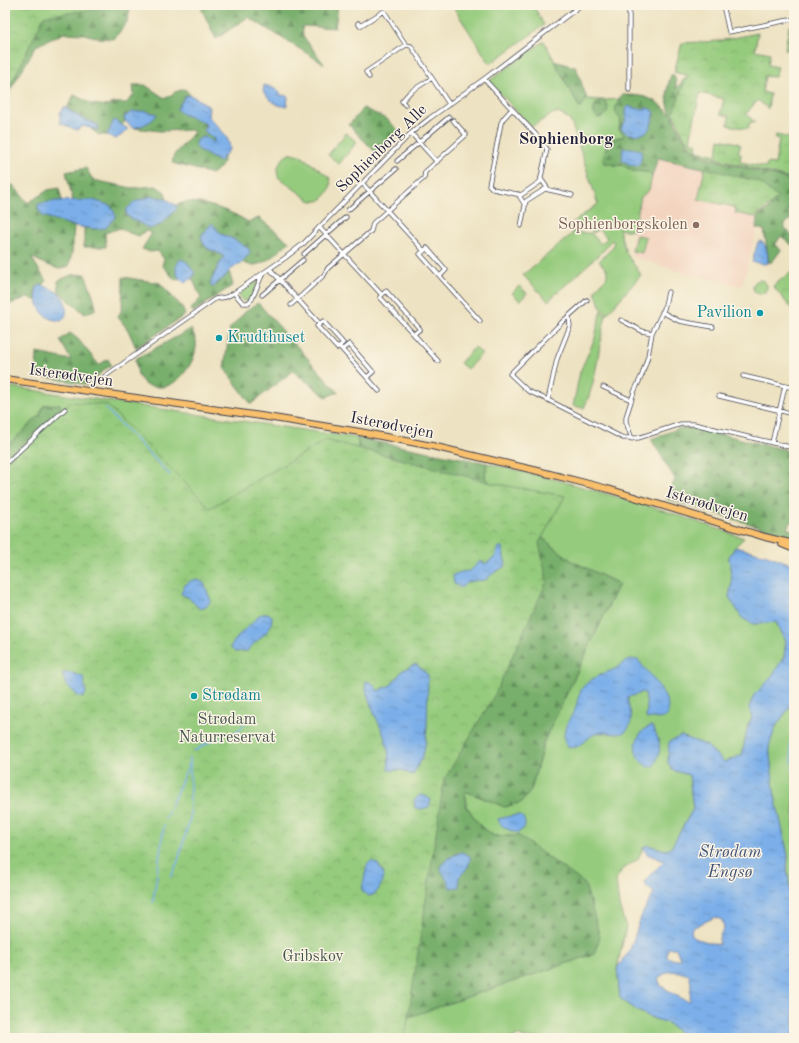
<svg xmlns="http://www.w3.org/2000/svg" width="799" height="1043" viewBox="0 0 799 1043" font-family="'Old Standard TT',serif">
<defs>
<pattern id="forest-firs" width="22" height="20" patternUnits="userSpaceOnUse"><rect width="22" height="20" fill="#78af6c"/><path d="M5 1l3.5 6h-7zM16 11l3.5 6h-7z" fill="#628e5a"/></pattern>
<pattern id="park-crowns" width="20" height="18" patternUnits="userSpaceOnUse"><rect width="20" height="18" fill="#95cb7d"/><path d="M2 6a3 3 0 1 1 6 0M12 15a3 3 0 1 1 6 0" fill="none" stroke="#80ae6d"/></pattern>
<pattern id="water-ripples" width="26" height="14" patternUnits="userSpaceOnUse"><rect width="26" height="14" fill="#7cafe9"/><path d="M2 4q2-2 4 0t4 0M15 11q2-2 4 0t4 0" fill="none" stroke="#658ebe"/></pattern>
</defs>
<rect width="100%" height="100%" fill="#fcf5e5"/>
<filter id="ink" filterUnits="userSpaceOnUse"><feTurbulence type="fractalNoise" baseFrequency=".025" numOctaves="2"/><feDisplacementMap in="SourceGraphic" scale="8" xChannelSelector="R" yChannelSelector="G"/><feConvolveMatrix kernelMatrix="1 2 1 2 8 2 1 2 1" color-interpolation-filters="sRGB"/></filter>
<filter id="wash" filterUnits="userSpaceOnUse"><feTurbulence type="fractalNoise" baseFrequency=".012" numOctaves="4" result="noise"/><feDisplacementMap in="SourceGraphic" scale="16" xChannelSelector="R" yChannelSelector="G"/><feGaussianBlur stdDeviation="0.9" result="paint"/><feColorMatrix in="noise" values="0 0 0 0 0 0 0 0 0 0 0 0 0 0 0 0 0 1.4 0 .05"/><feComposite in="paint" operator="in"/></filter>
<g filter="url(#wash)">
<rect width="100%" height="100%" fill="#ede2c1"/>
<path fill="#f3d4bf" d="M656,156L705,168L778,198L755,217L756,233L742,286L685,273L633,257L630,249L642,196L649,182Z"/>
<path fill="#95cb7d" stroke="#5c765c" d="M452,5H533L544,25L490,64Z
M544,41L580,108L587,99L600,100L595,105L598,118C607,116 607,113 608,105L604,100L620,99L616,107L621,120L619,129L624,135L623,137H618L608,142L614,165L621,164L633,171L647,172L652,177L649,190L641,197L634,230H623L619,229L626,253L641,275L607,314L601,308L595,291L599,285L607,277V270L599,261L613,247L614,243L612,240L605,247V249L548,301L523,275L573,233H591L601,244L607,238L599,229L593,233L589,228L572,232L568,226L598,204L572,125L568,118L558,113H554L531,127L489,81Z
M346,133L357,142L339,164L328,155Z
M292,153L300,155L329,177C334,186 327,196 319,201H312L309,200L278,177C275,167 282,156 292,153Z
M636,235L646,237L642,253L632,251Z
M259,280L250,299L248,301H243L239,296L240,293Z
M753 287a7 7 0 1 1 14 0a7 7 0 1 1-14 0Z
M601,310L606,315C598,345 598,379 584,408L573,406L580,372L595,338Z
M475,347L482,354L467,369L460,363Z
M5,386L357,438L361,464L5,747Z
M487,463L558,480L666,511L744,538L735,547L729,557L732,583L729,597L753,624L776,622L786,641L784,657L770,679L754,695L749,707L752,718L748,725L742,755L724,762L706,745L681,736L672,770L689,775L693,809L671,848L666,850L647,845L643,848L638,859L622,870L616,879L619,906L626,927L617,968L620,998L638,1011L655,1019L666,1022L687,1038H523V1037L516,1035L514,1038H406L402,1019L594,954L519,836H494L481,827L467,807L465,791L505,807L522,802L531,790L544,741L619,584L572,561L536,533L485,477Z
M794,701V920L787,868L788,856L774,791L769,746L776,726Z"/>
<path fill="url(#forest-firs)" stroke="#4d6854" d="M5,5H131L127,22L114,39L99,38L85,34L64,33L36,46L9,92L5,111Z
M203,5H338L335,28L302,26L303,36L324,64L248,17L216,39L202,10Z
M554,61L576,67L587,99L580,108Z
M671,75H674L676,82V89L686,77L689,79L673,117C681,134 687,150 706,157L794,181V201L788,210L793,217L783,226L794,238V243L792,245L781,236L775,245L781,250L773,261L769,263L764,230L756,228L757,217L770,207L773,198L711,170L658,158L652,177L647,172L633,171L621,164L614,165L609,164L605,163L603,160C606,146 607,138 623,137L624,135L619,129L621,120L615,112L616,107L621,95C645,95 654,97 671,115C666,101 666,89 671,75Z
M133,85H145L163,97L167,98L175,92L185,89L190,95L185,96L177,109L204,122L206,126L205,131L214,139V144L204,136L220,161L225,155L221,167L211,174C198,169 185,167 172,163L174,155L194,132L191,130L160,131L133,128L140,127L157,114C143,111 136,110 124,117L125,121L122,125L114,120L107,135H99L91,129L98,130V125L81,118L67,108L74,95L92,104L107,106L114,103H126L134,95Z
M600,100H604C610,108 609,116 598,118C590,112 594,105 600,100Z
M363,108L387,119L400,132L378,155L349,125Z
M86,168L93,180L132,188L156,186L165,192L167,200L164,198L134,202L130,207L160,225L177,209L176,205C180,203 184,202 188,202C205,202 234,212 248,222L259,218L289,242C277,252 259,273 242,262L247,257L235,240L221,234L212,223L201,236L207,249L219,253L224,257L217,268V285C219,280 225,276 229,271L233,285L193,312L191,309L201,298L192,278L195,273L176,270L179,279L175,280L162,265L164,259L158,251L151,252L142,249L152,233L145,231L139,236L129,233L120,228L105,233L106,247H84V228L95,229L92,200L73,201L66,172Z
M13,185L28,203L48,190L59,188L62,201H56L43,216L74,226L72,253L69,266L59,269L45,264L31,257L46,281L42,285L37,287L35,293L37,301L28,297L5,306V186Z
M85,274L94,298L96,309L85,314L59,292L58,281L71,275Z
M123,277L160,283L182,307L185,315L136,348L128,330L118,317L122,309Z
M258,303L338,392L326,397L293,371L251,404L224,368L230,328L247,310Z
M191,329C192,332 195,337 196,340C199,358 179,387 161,387C156,387 150,386 145,385L138,375L135,359Z
M70,333L78,339L99,365L108,359L111,365L98,375L93,383L88,385L36,375L37,353L71,360L60,340Z
M60,404L61,409L5,459V448L39,416L44,405Z
M680,428H696L794,452V520L789,524L787,529L794,530V537L667,499L675,479L651,439Z
M357,438L487,463L485,477L536,533L572,561L619,584L544,741L531,790L522,802L505,807L465,791L467,807L481,827L494,836H519L585,884L600,937L594,954L403,1019L406,1038H197L361,464Z"/>
<path fill="url(#park-crowns)" stroke="#5c765c" d="M5,5H106L105,8L44,16L16,74L5,94Z
M789,26H794V36L792,35L789,50L785,49Z
M758,33L755,50L770,53L768,65L778,67L775,77L765,76L762,92L770,94L768,109L758,100L746,114L755,122L753,123L750,122L748,129L728,125L729,116L720,114L724,99L700,93L690,141L696,143L697,151L717,155L719,139L738,143V144L741,145L738,153L741,154L740,162L766,167L767,163L775,164L779,139L775,138L776,135L794,139V180L698,153L685,139L673,113L685,81L689,76L674,72L682,43L719,41Z
M705,168L759,182L778,198L755,217L735,213L736,210L734,207L698,199Z
M794,270V312L773,286Z
M519,286L527,293L520,301L512,293Z
M71,402L107,405L210,508L326,440L496,484L565,496L539,543L547,581L494,696L444,780L405,1038H5V463Z"/>
<path fill="url(#water-ripples)" stroke="#4f6892" fill-rule="evenodd" d="M264,85C270,86 279,90 282,96L284,95L288,97L287,106C278,108 267,98 263,91Z
M190,95L206,104L209,108L208,116C217,127 229,134 230,149L219,162L199,150L195,145L197,140L204,136L214,143V139L204,131L206,126L204,122L182,114L177,109L185,96Z
M627,106L639,109L647,108L653,110L655,114C652,119 652,125 649,129C644,137 625,136 621,128L625,122Z
M64,107L81,118L98,125V130L83,126L77,130L60,123V113Z
M145,111L157,114C152,123 142,126 133,128L125,121L124,117L132,112Z
M114,120L128,129L123,134L116,139L107,135Z
M623,148H632L641,150C642,157 642,161 637,166L631,165L622,160Z
M152,196L164,198L176,205L177,209L160,225L150,229L127,216L126,210L134,202Z
M93,200L111,206L116,216L106,228L95,229L74,226L43,216L38,209V204L56,201Z
M212,223L221,234L235,240L249,249L250,253L242,262L229,271L225,277L218,282L213,288L210,284L217,268L224,257C213,248 205,253 201,236Z
M761,241L763,242C767,248 768,256 768,263L765,264L752,262L758,242Z
M181,259L187,262L195,273L192,278L185,283C176,277 172,267 181,259Z
M42,285C53,290 65,293 66,307C67,313 66,317 61,321C58,320 54,320 51,319C39,314 34,298 37,287Z
M499,547H502L506,566L495,572L485,580L472,581L466,583L461,588L454,584L453,575L461,572L470,571L480,561L486,564L495,557Z
M735,547L767,555L794,565V701L776,726L769,746L774,791L788,856L787,868L794,920V1038H687L666,1022L655,1019L638,1011L620,998L617,968L630,950L642,914L654,893L643,883L664,861L647,854L643,848L647,845L665,850L671,848L693,809L689,775L672,770L668,762L669,742L681,736L706,745L724,762L742,755L748,725L752,718L749,707L754,695L770,679L784,657L786,641L776,622L753,624L742,618L729,597L732,583L729,557ZM715,917L722,920L724,927L719,938V945L697,939L691,933L692,928ZM669,948H676L680,959L675,960L667,957V951ZM669,971L679,972L689,975L691,983L690,1001C683,1001 669,990 661,986L658,978Z
M192,580H198L204,583L211,601L206,607L200,609L188,597L181,594L184,586Z
M268,613L272,616C273,633 256,639 247,651L235,652L230,647L240,634L253,622L259,615Z
M630,659L638,660C648,673 674,699 667,716C656,722 656,716 647,719L646,717L647,708L645,693L642,692L639,694L628,697C627,709 635,715 629,727C623,739 609,731 598,733C587,735 581,751 568,747C560,734 566,725 573,713C578,706 577,695 583,687C592,677 603,674 615,669C620,666 625,662 630,659Z
M416,664L428,675C427,698 429,738 422,759C419,764 415,769 413,775L401,770H388C394,736 367,713 365,681C373,682 374,685 378,691L391,685L403,670Z
M62,673H72L83,677L86,693L83,698L78,696L65,683Z
M651,726C655,728 655,732 657,736C662,748 659,756 654,766L648,767C636,759 632,749 639,736C642,731 645,728 651,726Z
M420,795L425,796L431,800L429,807L421,809L415,808L414,800Z
M516,815C524,815 525,820 525,827L518,833C510,831 500,827 498,819Z
M462,852L470,856C471,865 465,871 459,877V887L450,888C448,879 443,875 440,867L448,858Z
M371,861L378,864L384,874C381,883 380,894 369,896L363,892L362,889L367,865Z"/>
<g fill="none" stroke-linecap="round" stroke-linejoin="round">
<path stroke="#7cafe9" stroke-width="1.5" d="M105,408L170,475
M231,734L239,731L246,721
M794,735L790,745L794,774
M194,751L213,740L224,738
M165,819L189,764
M171,877L178,861L190,818V757
M153,902L164,825"/>
</g>
</g>
<g filter="url(#ink)">
<g fill="none" stroke-linecap="round" stroke-linejoin="round">
<defs>
<path id="minor" d="M629,5V90
M723,5L729,32L794,19
M358,23L360,26L384,11L406,45L411,46L449,104
M369,77L366,72L406,45
M484,79L512,109L503,119L501,123L489,185L493,189L521,195L540,182L547,149L537,136L512,109
M405,105L402,101L410,92L432,78
M411,133L437,162
M397,161L449,117
M541,179L548,189
M362,183L424,251L420,254L480,321
M518,194L525,205
M348,210L396,169
M521,226L526,201L545,189L572,195
M319,227L382,295L380,297L438,361
M424,251L427,248L446,270L440,276
M304,254L346,217
M270,269L320,324L317,326L337,348L343,343L323,321L320,324
M234,293L243,303H248L252,299L262,275
M262,295L303,260
M382,295L386,291L420,329L414,334
M587,300L562,322L510,374L528,391L548,400L623,438H638L681,424H694L794,448
M291,305L324,275L328,268L371,231L373,223L424,178L425,172L466,135L453,120
M662,312L679,321L713,327
M621,320L642,331L652,333
M339,346L379,391
M343,349L349,344L373,372L367,377
M743,376L794,388
M101,379L215,299L226,297L234,293L285,258L303,244L411,133L430,118L484,79L581,5
M603,387L631,400
M719,396L794,414
M548,400L557,359L570,326L569,316
M632,439L626,422V417L634,392L642,375L648,356L652,333L664,309L668,292
M772,443L785,386
M5,464L65,409"/>
<path id="trunk" d="M5,379L261,416L360,432L432,446L538,471L608,489L765,537L794,544
M782,544L794,549"/>
</defs>
<use href="#minor" stroke="#403f4f" stroke-width="5"/>
<use href="#trunk" stroke="#403f4f" stroke-width="8"/>
<use href="#minor" stroke="#fff" stroke-width="3.5"/>
<use href="#trunk" stroke="#f8bf6c" stroke-width="6"/>
</g>
</g>
<circle fill="#8d6e63" stroke="#fcf5e5" stroke-width="1.5" cx="696" cy="225" r="4"/>
<g fill="#0f9aa8" stroke="#fcf5e5" stroke-width="1.5">
<circle cx="760" cy="313" r="4"/>
<circle cx="219" cy="338" r="4"/>
<circle cx="194" cy="696" r="4"/>
</g>
<g text-anchor="middle" dominant-baseline="central" stroke-width="3" stroke-linejoin="round" paint-order="stroke">
<g font-size="16" fill="#22223b" stroke="#fcf5e5">
<text transform="translate(382 149) rotate(-44)">Sophienborg Alle</text>
<text transform="translate(71 376) rotate(8)">Isterødvejen</text>
<text transform="translate(392 426) rotate(11)">Isterødvejen</text>
<text transform="translate(707 505) rotate(17)">Isterødvejen</text>
</g>
<g font-size="16" fill="#785e54" stroke="#fcf5e5" text-anchor="end">
<text x="688" y="225">Sophienborgskolen</text>
</g>
<g font-size="16" fill="#0d838f" stroke="#fcf5e5" text-anchor="start">
<text x="752" y="313" text-anchor="end">Pavilion</text>
<text x="227" y="338">Krudthuset</text>
<text x="202" y="696">Strødam</text>
</g>
<g font-size="16" fill="#44554f" stroke="#fcf5e5">
<text x="227" y="720">Strødam<tspan x="227" dy="18">Naturreservat</tspan></text>
<text x="313" y="957">Gribskov</text>
</g>
<g font-size="17" font-weight="bold" fill="#22223b" stroke="#fcf5e5">
<text x="566" y="139">Sophienborg</text>
</g>
<g font-size="17" font-style="italic" fill="#425378" stroke="#fcf5e5">
<text x="730" y="852">Strødam<tspan x="730" dy="20">Engsø</tspan></text>
</g>
</g>
<rect width="799" height="1043" fill="none" stroke="#fcf5e5" stroke-width="20"/>
</svg>
